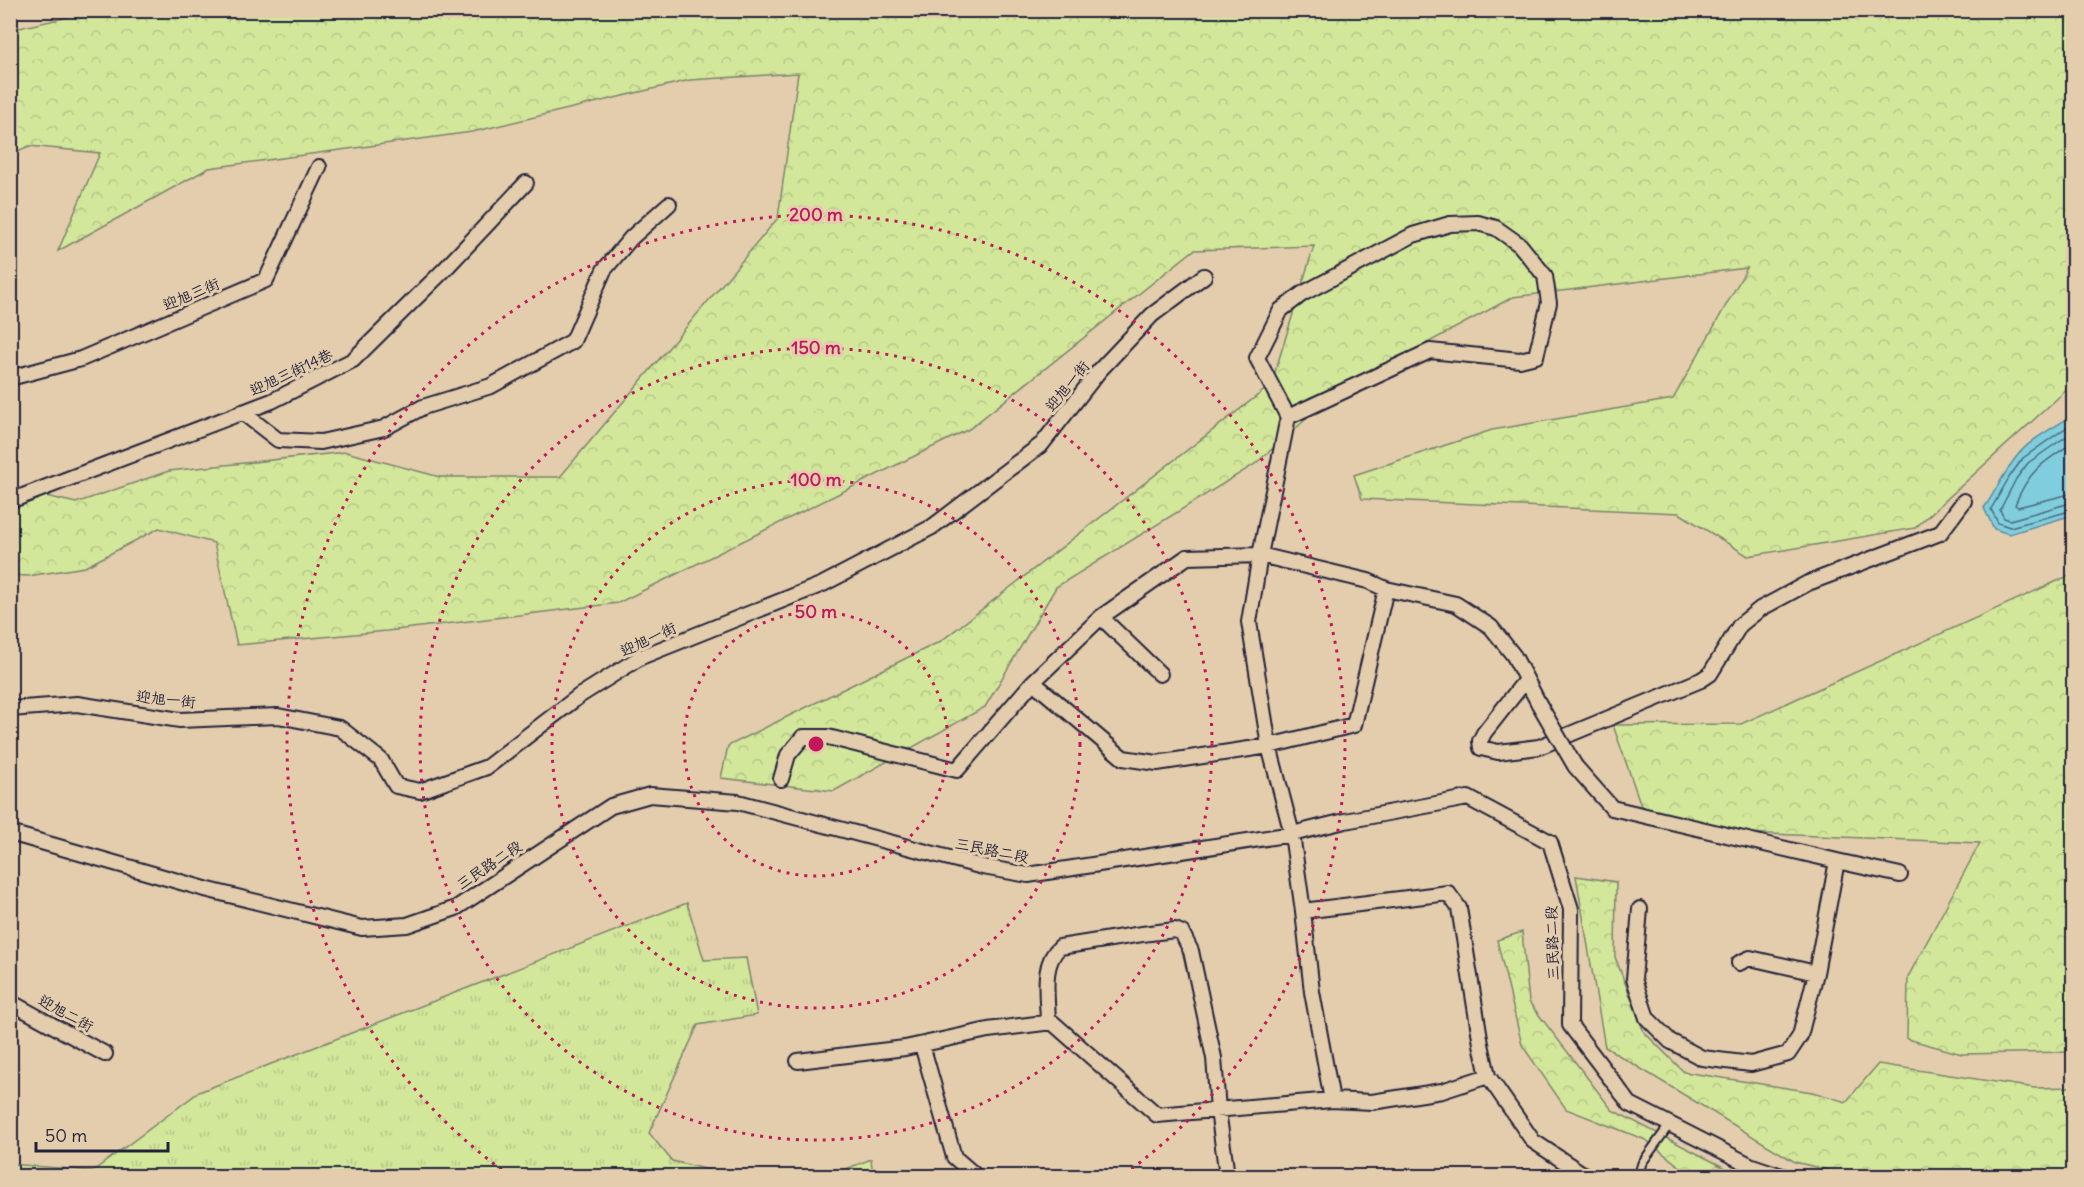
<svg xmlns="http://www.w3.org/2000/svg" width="2084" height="1187" viewBox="0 0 2084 1187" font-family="Delius,'LXGW WenKai TC',sans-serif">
<defs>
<pattern id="grass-tufts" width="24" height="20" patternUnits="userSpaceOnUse" patternTransform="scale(1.5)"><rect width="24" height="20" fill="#d3e79b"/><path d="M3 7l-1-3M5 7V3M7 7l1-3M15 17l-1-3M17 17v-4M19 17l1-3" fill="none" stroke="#b5c686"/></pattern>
<pattern id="forest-crowns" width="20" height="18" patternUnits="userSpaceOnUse" patternTransform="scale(1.5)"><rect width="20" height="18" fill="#d3e79b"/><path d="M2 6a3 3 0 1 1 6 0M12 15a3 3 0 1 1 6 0" fill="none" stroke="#b5c686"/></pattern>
</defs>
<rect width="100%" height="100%" fill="#e4cdad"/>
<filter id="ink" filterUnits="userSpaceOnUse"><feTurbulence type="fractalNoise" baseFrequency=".0167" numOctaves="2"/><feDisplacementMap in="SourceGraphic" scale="12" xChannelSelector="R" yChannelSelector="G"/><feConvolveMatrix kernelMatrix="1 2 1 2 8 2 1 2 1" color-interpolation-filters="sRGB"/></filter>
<g filter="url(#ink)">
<path fill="url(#grass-tufts)" stroke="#7a846b" stroke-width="1.5" d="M687,903L704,960L746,958L757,1015L698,1025L649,1133L672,1161L733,1176H11V1164L93,1171L199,1092Z
M871,1159L873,1176H829Z"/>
<path fill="url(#forest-crowns)" stroke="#7a846b" stroke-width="1.5" d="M100,10L2073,11V384L1915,528L1748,556L1679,513L1362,499L1354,475L1492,430L1673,399L1747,268L1513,297L1339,390L1255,464L1056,587L985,707L834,791L721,778L728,746L941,641L1271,385L1314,246L1194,250L969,429L618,603L387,631L237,645L214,543L159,528L85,567L28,576L11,575V488L76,503L169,471L346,452L440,477H560L778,218L798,73L690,80L472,132L209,168L58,251L100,153L29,146L11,154L10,30Z
M2073,574V1052L1962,1054L1907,1039L1908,977L1980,843L1700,831L1645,817L1613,725L1741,724Z
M1576,876L1616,882L1615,957L1644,1032L1684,1072L1812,1092L1846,1102L1878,1064L2035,1088L2073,1087V1176H1853L1795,1162L1605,1047Z
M1522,932L1529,1002L1612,1110L1741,1176H1692L1646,1140L1566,1109L1522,1045L1497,940Z"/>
<path fill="#80cedd" stroke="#5a899c" stroke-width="1.5" d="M2073,415V515L2009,534L1994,529L1984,508C1996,491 2004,472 2017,456C2030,439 2055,427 2073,415Z"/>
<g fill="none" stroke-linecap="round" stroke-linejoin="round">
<path stroke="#48677c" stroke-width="1.5" d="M2074,422L2023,458L2010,476L1991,509L1998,523L2010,527L2074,510
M2074,431L2028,463L2016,479L2000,510L2004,518L2010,520L2074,502
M2074,442C2044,461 2028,471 2015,505L2018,507L2074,493"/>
<defs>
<path id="lane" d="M1638,1176L1642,1163L1670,1124"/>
<path id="street" d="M10,378L81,359L266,280L319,167
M242,412L278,440L321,442L384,428L423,407L491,386L573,341L604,270L631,238L669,204
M1288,417L1430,351L1520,360L1536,356L1549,303L1545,276L1520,245L1496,228L1478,223L1450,224L1413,235L1302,294L1281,310L1257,358L1288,417L1260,555L1249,622L1269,746L1292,834L1303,911L1312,992L1332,1100
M10,501L272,401L353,360L445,269L526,183
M1101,617L1160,674
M1525,681L1484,733L1480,741L1481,748L1498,752L1539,747L1701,680L1710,674L1740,625L1760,609L1808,583L1940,533L1964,501
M1033,682L1123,758L1157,763L1269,746L1354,725L1386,589
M10,709L77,704L180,720L278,716L340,728L381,760L396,786L420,791L487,767L579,696L641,657L823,584L932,527L1042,444L1099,371L1152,315L1204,276
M1575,766L1612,808L1837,861L1816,973L1800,1036L1788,1054L1751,1064L1702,1058L1670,1041L1647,1018L1634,979L1640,909
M781,779L788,755L803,737H828L957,770L1033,682L1101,617L1187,557L1260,555L1368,581L1386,589L1456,604L1491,627L1514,656L1539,704
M10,833L205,889L362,928L407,925L456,908L611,806L650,795L738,802L983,867L1028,875L1292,834L1345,821L1468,798L1550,842L1571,909L1570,1025L1630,1104L1752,1166L1782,1176
M1837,861L1900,875
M1303,911L1448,893L1459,908L1481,1044L1488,1076
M1739,963L1750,958L1816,973
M10,1002L105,1054
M1048,1023C1048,999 1040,964 1060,947L1142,934L1175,930L1182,933L1191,951L1214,1058L1218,1110L1227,1176
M922,1045L954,1157L976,1176
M798,1061L905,1048L988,1030L1052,1022L1157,1115L1332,1100L1372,1102L1442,1091L1488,1076L1533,1141L1586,1176"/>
</defs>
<use href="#lane" stroke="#22223b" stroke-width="11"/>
<use href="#street" stroke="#22223b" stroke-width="18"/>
<use href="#lane" stroke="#e4cdad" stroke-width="7"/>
<use href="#street" stroke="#e4cdad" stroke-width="14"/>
<defs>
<path id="street-bridge" d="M1539,704L1575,766"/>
</defs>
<use href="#street-bridge" stroke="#22223b" stroke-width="18" stroke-linecap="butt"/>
<use href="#street-bridge" stroke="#e4cdad" stroke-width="14"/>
</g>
</g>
<g fill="none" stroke="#c2185b" stroke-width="3" stroke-dasharray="3 6">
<circle cx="816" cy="744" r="132"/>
<circle cx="816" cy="744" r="264"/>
<circle cx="816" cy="744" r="396"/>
<path d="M509 1175A529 529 0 1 1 1123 1175"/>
</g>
<g text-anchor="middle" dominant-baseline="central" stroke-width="6" stroke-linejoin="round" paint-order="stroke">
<g font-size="15" fill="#22223b" stroke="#e4cdad">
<text transform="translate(191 294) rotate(-23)">迎旭三街</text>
<text transform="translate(291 372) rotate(-25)">迎旭三街14巷</text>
<text transform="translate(1067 386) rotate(-51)">迎旭一街</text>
<text transform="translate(648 639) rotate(-25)">迎旭一街</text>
<text transform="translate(166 699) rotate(6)">迎旭一街</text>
<text transform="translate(992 850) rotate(11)">三民路二段</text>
<text transform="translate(489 865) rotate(-34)">三民路二段</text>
<text transform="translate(1552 943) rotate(-92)">三民路二段</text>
<text transform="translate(66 1013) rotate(29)">迎旭二街</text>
</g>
</g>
<circle cx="816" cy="744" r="9" fill="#c2185b" stroke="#e4cdad" stroke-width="3"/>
<g font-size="18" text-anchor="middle" font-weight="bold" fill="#c2185b" stroke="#e4cdad" stroke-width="6" stroke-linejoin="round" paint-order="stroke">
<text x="816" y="221">200 m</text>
<text x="816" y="354">150 m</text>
<text x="816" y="486">100 m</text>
<text x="816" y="618">50 m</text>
</g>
<rect width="2084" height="1187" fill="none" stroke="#e4cdad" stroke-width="36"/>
<rect x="18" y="18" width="2048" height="1151" fill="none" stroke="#22223b" stroke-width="2" filter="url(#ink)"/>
<path d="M36 1142v9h132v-9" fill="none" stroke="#22223b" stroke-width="3"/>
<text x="45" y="1142" font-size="18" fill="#22223b" stroke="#e4cdad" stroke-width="4.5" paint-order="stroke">50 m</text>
</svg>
